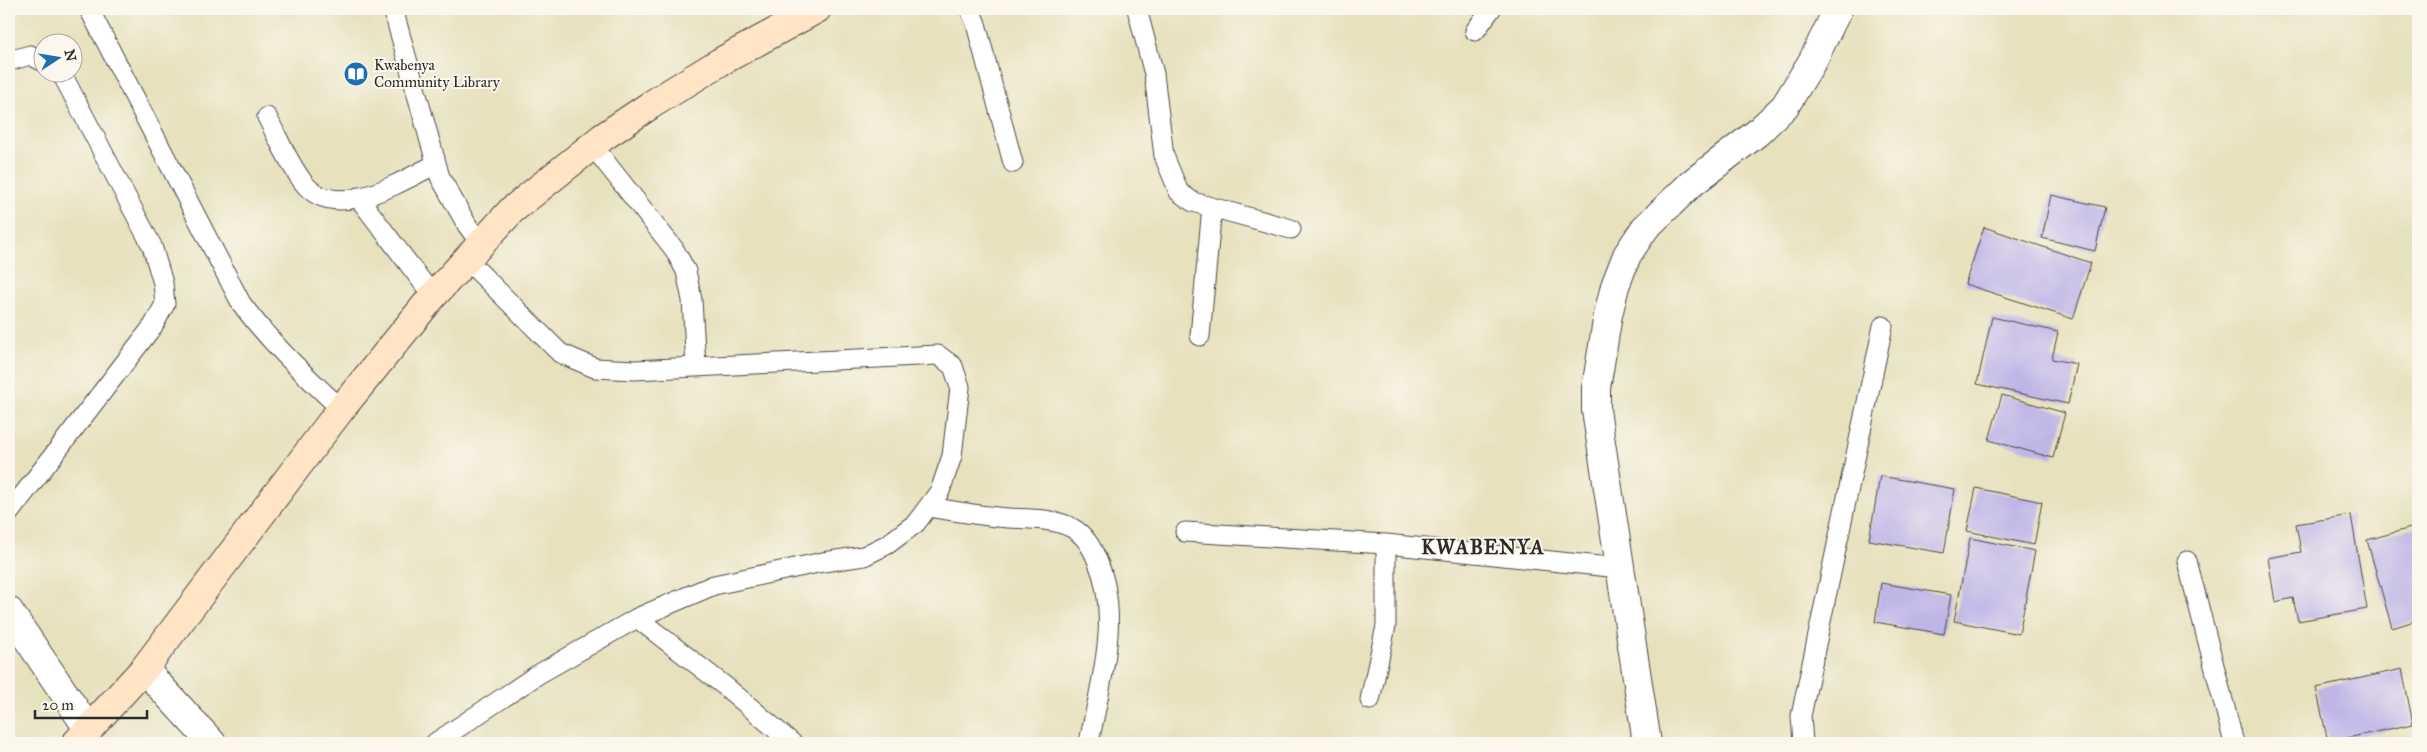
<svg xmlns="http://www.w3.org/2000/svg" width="2427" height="752" viewBox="0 0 2427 752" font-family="'IM FELL Great Primer',serif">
<rect width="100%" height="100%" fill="#fbf7ec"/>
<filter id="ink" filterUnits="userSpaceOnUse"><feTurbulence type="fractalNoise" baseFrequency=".02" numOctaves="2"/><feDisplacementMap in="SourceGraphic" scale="10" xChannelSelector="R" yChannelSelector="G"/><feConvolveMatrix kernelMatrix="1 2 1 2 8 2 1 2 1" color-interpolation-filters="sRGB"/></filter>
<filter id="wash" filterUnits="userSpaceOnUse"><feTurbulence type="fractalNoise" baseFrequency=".0096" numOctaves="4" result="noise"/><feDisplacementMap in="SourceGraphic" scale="20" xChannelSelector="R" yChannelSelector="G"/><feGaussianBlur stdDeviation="1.12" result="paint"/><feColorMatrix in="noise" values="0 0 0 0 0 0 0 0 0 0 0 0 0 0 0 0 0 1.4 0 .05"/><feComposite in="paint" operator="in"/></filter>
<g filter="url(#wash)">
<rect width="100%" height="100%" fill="#e7e1be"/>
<g id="blocks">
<path fill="#bfb6e7" d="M2051,195L2105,207L2095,251L2042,238Z
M1984,227L2091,263L2073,319L1965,284Z
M1992,317L2058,332L2052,359L2077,364L2068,404L1977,384Z
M2002,395L2065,413L2053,458L1989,440Z
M1880,476L1955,489L1944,553L1869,540Z
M1976,488L2042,502L2034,545L1967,531Z
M2351,515L2367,609L2298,621L2293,598L2275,602L2268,558L2301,552L2296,524Z
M2418,526V620L2392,628L2367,540Z
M1970,538L2035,551L2019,634L1954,621Z
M1881,583L1951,595L1944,634L1875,622Z
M2402,669L2413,724L2328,742L2316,688Z"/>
</g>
</g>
<g filter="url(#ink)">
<use href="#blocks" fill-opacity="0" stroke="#474641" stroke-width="1"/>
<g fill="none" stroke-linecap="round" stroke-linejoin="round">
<defs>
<path id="service" d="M89,9L241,303C270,343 305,375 341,409
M393,9L440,177L467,225L480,243
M970,9L976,24L1013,163
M1137,9L1154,74L1164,156L1179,192L1193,202L1291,229
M1475,31L1491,9
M9,61L30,55L42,61
M267,117C278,138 288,162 303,182C334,224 402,181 436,164
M592,145L674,249L686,271L692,300L696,367
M358,197L433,296
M1200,336L1212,207
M928,507C955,511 981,516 1008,518C1027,519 1050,518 1068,526C1083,532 1091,545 1097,560C1122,618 1100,683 1089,743
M9,513L153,326L165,304L163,283L152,246L64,78L59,72
M1185,532L1386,544L1619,568
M2187,561L2234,743
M637,618L726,687L792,743
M1370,700L1386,626V544
M435,743L537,675L637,618L714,585L823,562L864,556L888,544L916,523L940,491L952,456L960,387L953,366L938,355L635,370L595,368L560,353L466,259
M1803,743L1801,716L1883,326"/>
<path id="minor" d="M9,611L89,730
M144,669L212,743
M1647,743L1596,410V388L1608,315L1615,286L1627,255L1645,228L1692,183L1757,133L1785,106L1813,60L1838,9"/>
<path id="secondary" d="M76,743L144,669L341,409L433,296L512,210L603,137L652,104L720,62L817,9"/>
</defs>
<use href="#service" stroke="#474641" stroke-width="21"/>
<use href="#minor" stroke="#474641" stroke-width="30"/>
<use href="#secondary" stroke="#474641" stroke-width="30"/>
<use href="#service" stroke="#fff" stroke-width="19"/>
<use href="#minor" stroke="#fff" stroke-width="28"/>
<use href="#secondary" stroke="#ffe4c6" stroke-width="28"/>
</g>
</g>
<defs>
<symbol id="library-disc" viewBox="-11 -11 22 22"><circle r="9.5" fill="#1f6fb2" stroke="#fbf7ec"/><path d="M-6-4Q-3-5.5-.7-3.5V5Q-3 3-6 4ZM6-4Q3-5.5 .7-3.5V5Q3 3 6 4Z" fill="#fff"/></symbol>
</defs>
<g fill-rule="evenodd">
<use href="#library-disc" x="342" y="60" width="28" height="28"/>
</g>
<g text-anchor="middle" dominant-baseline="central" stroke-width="4" stroke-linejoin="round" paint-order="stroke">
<g font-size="15" fill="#2b2b2b" stroke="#fbf7ec" text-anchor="start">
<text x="374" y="65">Kwabenya<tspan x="374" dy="17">Community Library</tspan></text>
</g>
<g font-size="20" font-weight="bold" letter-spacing="1" fill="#2b2b2b" stroke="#fbf7ec">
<text x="1483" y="547">KWABENYA</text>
</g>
</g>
<rect width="2427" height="752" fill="none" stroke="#fbf7ec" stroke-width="30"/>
<g transform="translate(58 58) rotate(78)"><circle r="24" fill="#fbf7ec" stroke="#a8a59f"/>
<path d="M0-4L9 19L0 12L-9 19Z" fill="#1f6fb2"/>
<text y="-8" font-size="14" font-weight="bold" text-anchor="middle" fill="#2b2b2b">N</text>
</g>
<path d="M35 710v8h112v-8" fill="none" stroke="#2b2b2b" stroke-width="2.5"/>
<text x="42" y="710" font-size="15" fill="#2b2b2b" stroke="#fbf7ec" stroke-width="4" paint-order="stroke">20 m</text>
</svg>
